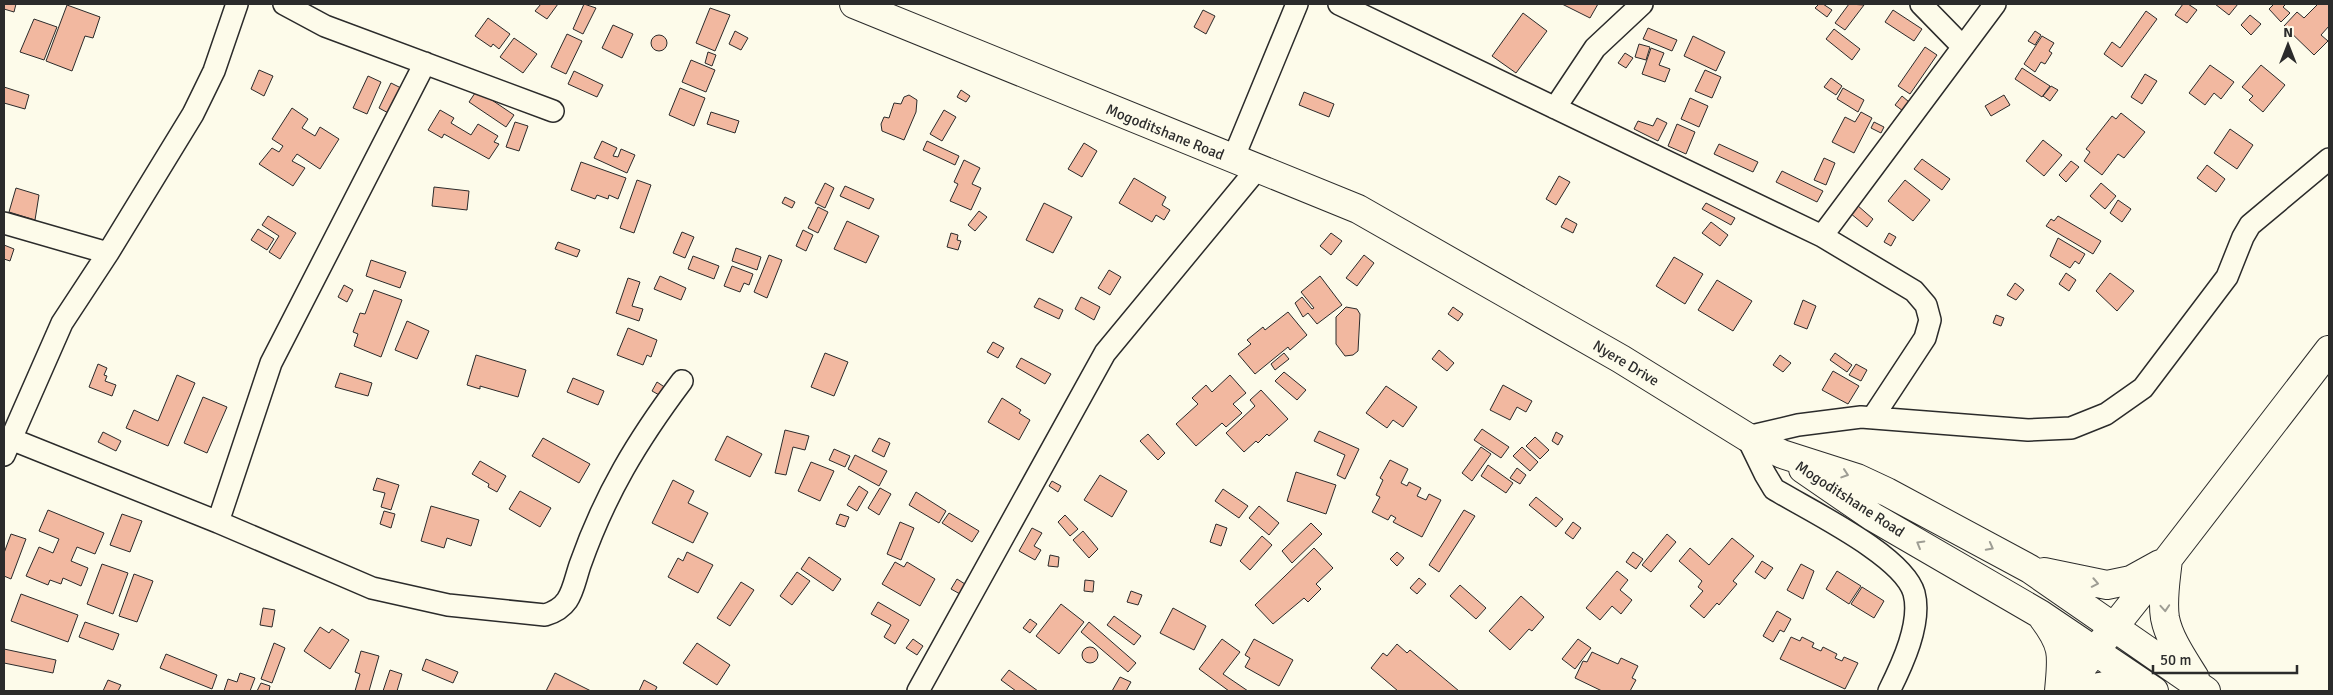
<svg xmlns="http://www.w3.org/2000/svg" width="2333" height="695" viewBox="0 0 2333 695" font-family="Signika,sans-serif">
<rect width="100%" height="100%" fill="#fdfbea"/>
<path fill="#f2b8a0" stroke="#2b2b2b" d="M4,4H16L14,12L4,9Z
M541,4H558L547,19L535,11Z
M584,4L596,8L583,34L573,29Z
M1562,4H1598L1590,18Z
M1819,4H1823L1832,10L1827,17L1815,8Z
M1849,4L1864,5L1845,30L1835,23Z
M2183,4H2188L2197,10L2187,23L2175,15Z
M2215,4H2238L2229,15Z
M2274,4H2286L2283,7L2290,13L2281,22L2269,9Z
M2318,4H2329V26L2321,35L2328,41L2314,55L2284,26L2297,12L2304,18Z
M67,5L100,17L93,38L85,36L72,71L46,61Z
M710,8L730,15L715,51L696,43Z
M1203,10L1215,16L1206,34L1194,27Z
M1893,10L1922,29L1914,41L1885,22Z
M2146,11L2157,19L2122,67L2104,54L2112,42L2120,48Z
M1523,13L1547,31L1516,73L1492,56Z
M2250,15L2261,24L2251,35L2241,25Z
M488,18L510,34L499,49L493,44L491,47L475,36Z
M34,19L57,27L44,60L20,52Z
M613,25L633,34L622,58L602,48Z
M1648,28L1677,40L1672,51L1643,39Z
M1834,29L1860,49L1852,60L1826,39Z
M735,31L748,38L741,50L729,44Z
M2035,31L2041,35L2035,45L2028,41Z
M567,34L582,41L566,74L551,67Z
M651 43a8 8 0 1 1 16 0a8 8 0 1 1-16 0Z
M1693,36L1725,52L1716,71L1684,56Z
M2042,36L2054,43L2049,51L2052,53L2045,64L2041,62L2035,72L2024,64Z
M514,38L537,54L523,73L500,57Z
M1639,44L1650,47L1646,60L1635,57Z
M1925,47L1937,55L1910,94L1898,86Z
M1651,48L1664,53L1659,65L1670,69L1665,82L1642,74Z
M708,52L716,55L712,66L705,63Z
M1625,53L1633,58L1626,68L1618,63Z
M691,60L715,70L706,92L682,82Z
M2210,65L2234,82L2221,99L2214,93L2205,105L2189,93Z
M2261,65L2285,85L2263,112L2249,100L2253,96L2242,87Z
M2022,68L2050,86L2042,97L2015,79Z
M259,70L273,76L264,96L251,89Z
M1705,70L1721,77L1712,98L1695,91Z
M574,71L603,85L597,97L568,84Z
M2145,74L2157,81L2142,104L2131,97Z
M368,76L381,82L367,114L353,108Z
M1831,78L1842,86L1836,95L1824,87Z
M391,83L405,90L392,115L379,108Z
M2051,86L2058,90L2050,101L2043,96Z
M4,87L29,95L25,109L4,103Z
M680,88L705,98L694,126L669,115Z
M1843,88L1864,100L1858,112L1837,99Z
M477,90L514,115L506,127L469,102Z
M961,90L970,96L966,102L957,97Z
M1304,92L1334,104L1329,117L1299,105Z
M909,95L917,100L916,112L904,140L882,131L881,124L884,117L889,118L894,103L901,104L904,97Z
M2004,95L2010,105L1991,116L1985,106Z
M1902,96L1909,102L1903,111L1895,105Z
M1690,98L1708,106L1699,127L1681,119Z
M292,108L308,119L302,128L315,136L320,127L339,139L320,169L297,154L292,161L305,168L293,186L259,164L272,148L279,152L283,146L272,139Z
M440,110L454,118L451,123L471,135L478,124L498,136L494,142L499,144L489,159L444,134L442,138L428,130Z
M944,110L956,117L942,141L930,134Z
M711,112L739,121L735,133L707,124Z
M1861,112L1872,118L1854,153L1832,142L1845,117L1855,122Z
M2121,113L2145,132L2124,158L2118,154L2102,175L2084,161L2090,152L2086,149L2112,116L2116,119Z
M1657,118L1667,123L1658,141L1634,129L1638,121L1653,126Z
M515,122L528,126L519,151L506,147Z
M1874,122L1884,127L1881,133L1871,128Z
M1677,124L1695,132L1686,154L1668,146Z
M2230,129L2253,145L2237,169L2214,153Z
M2043,140L2062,155L2044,176L2026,161Z
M602,141L617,148L613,156L618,157L621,149L635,155L627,173L594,158Z
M927,141L959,156L955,165L923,150Z
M1084,143L1097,151L1082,177L1068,169Z
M1719,144L1758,162L1753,172L1714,154Z
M1824,158L1835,163L1826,185L1814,180Z
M1922,159L1950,179L1942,190L1914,169Z
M964,160L980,168L972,184L981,188L971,210L950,201L958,184L954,182Z
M2071,161L2079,167L2066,182L2059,175Z
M581,162L626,178L618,199L609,195L608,199L597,195L595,199L571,190Z
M2207,165L2225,179L2216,192L2197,178Z
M1782,171L1823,191L1817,202L1776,182Z
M1559,176L1570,182L1556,205L1546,199Z
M1134,178L1166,197L1162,205L1170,210L1164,220L1156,215L1152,222L1119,203Z
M637,180L651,185L634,233L620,228Z
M1905,180L1930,200L1913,221L1888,201Z
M825,183L834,188L825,208L815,203Z
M2101,183L2116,196L2105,209L2090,196Z
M845,186L874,199L869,209L840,196Z
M434,187L469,191L467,210L432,206Z
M16,188L39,195L35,220L9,212Z
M785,197L795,202L792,208L782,203Z
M2118,200L2131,209L2122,222L2110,213Z
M1044,203L1072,217L1053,253L1026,240Z
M1706,203L1735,218L1731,225L1702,209Z
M1857,205L1873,219L1867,227L1850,213Z
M818,207L828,212L818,233L808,228Z
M979,211L987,217L975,231L968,225Z
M268,216L296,233L280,259L269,252L279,236L262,225Z
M2058,216L2101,241L2093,254L2046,226L2051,219L2054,221Z
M1566,218L1577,224L1573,233L1561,227Z
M847,221L879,236L866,263L834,249Z
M1711,222L1728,235L1720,246L1702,233Z
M258,229L274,239L267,250L251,240Z
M803,230L813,235L806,251L796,246Z
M682,232L694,237L685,258L673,253Z
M951,233L958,235L957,240L961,241L958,250L947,247Z
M1331,233L1342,241L1331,255L1320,246Z
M1889,233L1896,237L1891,246L1884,242Z
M2058,238L2085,254L2079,264L2075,261L2070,268L2050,256Z
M558,242L580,250L577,257L555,249Z
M4,245L14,249L10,261L4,259Z
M736,248L761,257L757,270L732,261Z
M769,255L782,260L767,298L754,292Z
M1364,255L1374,263L1357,286L1346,278Z
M693,256L719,266L714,279L688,269Z
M1674,257L1703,274L1685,304L1656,286Z
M371,260L406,272L400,288L366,276Z
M732,266L753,274L749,285L744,283L740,292L724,286Z
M1109,270L1121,277L1110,295L1098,288Z
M2066,273L2076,280L2069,291L2059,284Z
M2110,273L2134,291L2117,311L2096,291Z
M660,276L686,288L681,300L654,289Z
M1320,276L1342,305L1317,324L1308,313L1303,317L1295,303L1302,297L1312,309L1314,308L1301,292Z
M628,278L640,282L632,306L643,309L639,321L616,313Z
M1717,280L1752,301L1733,331L1698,310Z
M2015,283L2024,290L2016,300L2007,295Z
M344,285L353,290L347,302L338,297Z
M374,290L402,300L381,357L354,346L358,334L353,332L360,313L365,314Z
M1081,297L1100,307L1094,320L1075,309Z
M1039,298L1063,310L1059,319L1034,307Z
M1803,300L1816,306L1807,329L1794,324Z
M1346,307L1357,309L1360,314L1358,351L1353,355L1345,356L1336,344V317Z
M1453,307L1463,314L1458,321L1448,314Z
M1288,312L1307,335L1290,350L1288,347L1255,374L1238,354L1251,344L1247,340L1263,327L1265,330Z
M1996,315L2004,318L2001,326L1993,323Z
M407,321L429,331L417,359L395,350Z
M628,328L657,340L651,357L647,355L643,365L617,355Z
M993,342L1004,348L998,358L987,352Z
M1439,350L1454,363L1447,371L1432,359Z
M825,353L848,362L834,396L811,387Z
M1284,353L1289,359L1275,370L1271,364Z
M1835,353L1852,365L1847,372L1830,360Z
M476,355L526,370L518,397L480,386V389L467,385Z
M1780,355L1791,363L1783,372L1773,365Z
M1021,358L1051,374L1045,384L1016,367Z
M98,364L107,368L104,375L107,376L105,381L116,385L112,396L89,387Z
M1856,364L1867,370L1861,381L1849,375Z
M1833,371L1859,386L1848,404L1822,390Z
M1284,372L1306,390L1297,400L1275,381Z
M340,373L372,383L368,396L335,387Z
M177,375L195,383L168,446L126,428L134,410L158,421Z
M1230,375L1246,393L1233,404L1242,413L1226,427L1222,423L1196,446L1176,424L1198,404L1192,398L1206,385L1212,392Z
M573,378L604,391L598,405L567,392Z
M657,382L666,388L661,396L652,391Z
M1503,385L1532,401L1526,412L1517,407L1510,420L1490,410Z
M1386,386L1417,407L1403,427L1393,420L1387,428L1366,413Z
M1261,390L1288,419L1269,436L1267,434L1258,443L1256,441L1244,452L1226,433L1255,406L1250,400Z
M203,397L227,407L207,453L184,443Z
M1002,398L1021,410L1019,413L1030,420L1019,440L988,422Z
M1482,429L1509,447L1501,458L1474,440Z
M785,430L809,436L805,450L793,447L786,475L775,473Z
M1319,431L1359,449L1345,479L1337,475L1345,455L1314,441Z
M103,432L121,441L116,451L98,442Z
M1556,432L1563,436L1558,445L1552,441Z
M1148,434L1165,453L1158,460L1140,441Z
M727,436L762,454L750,477L715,460Z
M1535,437L1549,450L1540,459L1526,446Z
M543,438L590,464L579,483L532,456Z
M879,438L890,443L884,457L872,451Z
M1481,447L1491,454L1472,481L1462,473Z
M1522,447L1538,462L1530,471L1513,456Z
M834,449L850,456L845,467L829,460Z
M855,455L887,471L879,486L848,469Z
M1390,460L1408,469L1401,483L1407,486L1409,482L1421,488L1417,496L1426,500L1429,494L1441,500L1422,537L1393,522L1396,518L1391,515L1388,520L1372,512L1380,497L1376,495L1383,480L1380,478Z
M480,461L506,476L497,492L488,487L489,484L472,474Z
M811,462L834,471L820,501L798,491Z
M1488,465L1513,483L1506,493L1481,476Z
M1517,468L1526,475L1520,484L1510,478Z
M1296,472L1336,485L1326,514L1287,501Z
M1100,475L1127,491L1112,517L1084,500Z
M377,478L399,485L391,510L381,507L385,493L373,490Z
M673,480L694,491L688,503L708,513L693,543L652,523Z
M1052,481L1061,486L1058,492L1049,486Z
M859,486L868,492L857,511L847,505Z
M880,488L891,494L879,515L868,508Z
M1223,489L1248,506L1239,518L1215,501Z
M520,491L551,508L540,527L509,509Z
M916,492L946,511L939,523L909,505Z
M1536,497L1563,519L1556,527L1529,505Z
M431,506L479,520L471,546L447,538L444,548L421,541Z
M1259,506L1279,523L1269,535L1249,518Z
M48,510L104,533L95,554L77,547L71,561L88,568L81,586L63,578L61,584L50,580L48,585L26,576L39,547L53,553L59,539L39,531Z
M1464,510L1475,516L1439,572L1429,565Z
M384,511L395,514L391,528L380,524Z
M949,513L979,531L972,542L942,523Z
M122,514L142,521L130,552L110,545Z
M840,514L849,517L845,527L836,524Z
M1065,515L1078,529L1070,536L1058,522Z
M900,522L914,528L901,560L887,554Z
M1573,522L1581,528L1573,539L1565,533Z
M1311,523L1322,534L1292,563L1282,551Z
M1216,524L1227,528L1221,546L1210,542Z
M1032,528L1042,533L1034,546L1041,550L1035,560L1019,551Z
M1083,531L1098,549L1089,558L1073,540Z
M11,534L26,539L11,579L4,576V553Z
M1667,534L1676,542L1651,572L1642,565Z
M1262,536L1272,545L1250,570L1240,561Z
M1732,538L1754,556L1733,581L1737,584L1719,605L1717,603L1704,618L1690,606L1703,591L1698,587L1702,581L1679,561L1690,548L1709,565Z
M1314,548L1333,568L1316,584L1321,589L1308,602L1304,598L1273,624L1255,605Z
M687,552L713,565L698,593L668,577L678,558L683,561Z
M1397,552L1404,558L1397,566L1390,559Z
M1633,552L1643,559L1636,569L1626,562Z
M1050,555L1059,557L1058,567L1048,566Z
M809,557L841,579L833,591L801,569Z
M1762,561L1773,568L1765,579L1755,572Z
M895,562L904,567L907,562L935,579L920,606L882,584Z
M102,564L128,573L113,614L87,604Z
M1801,564L1814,571L1803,599L1787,590Z
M1617,571L1628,580L1620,590L1632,600L1621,614L1612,606L1600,620L1586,608Z
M1837,571L1861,586L1849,604L1826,589Z
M797,572L810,581L792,605L780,596Z
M134,574L153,581L137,622L119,616Z
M1419,578L1426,584L1417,594L1410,588Z
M957,579L965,584L960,594L951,589Z
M1085,580L1094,581L1093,592L1084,591Z
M741,582L754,590L730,626L717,618Z
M1460,585L1486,608L1476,619L1450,596Z
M1862,587L1884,601L1874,618L1851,604Z
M1131,591L1142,595L1138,605L1127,602Z
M21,594L78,615L68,642L11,621Z
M1521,596L1544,617L1532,631L1529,629L1510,650L1489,631Z
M878,602L909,620L895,644L884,637L891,625L871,614Z
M1061,604L1084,622L1059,654L1036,636Z
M263,608L275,610L272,627L260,625Z
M1173,608L1206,626L1194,650L1160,633Z
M1777,611L1791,619L1784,632L1780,630L1773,642L1763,636Z
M1114,616L1141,636L1134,645L1107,625Z
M1030,619L1037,624L1030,633L1023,628Z
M85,622L119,634L113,650L79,637Z
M1089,622L1136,663L1128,672L1081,632Z
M320,627L329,633L332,629L349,640L330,669L304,651Z
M1791,637L1800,641L1802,637L1814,643L1812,647L1821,651L1823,647L1837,654L1835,658L1842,661L1844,657L1858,663L1845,689L1780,659Z
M913,639L923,646L917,655L906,648Z
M1222,639L1240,652L1223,674L1248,691H1229L1199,669Z
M1254,639L1293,660L1279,686L1245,667L1250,658L1245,655Z
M1578,639L1591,648L1575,669L1562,659Z
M274,643L285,648L272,683L261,679Z
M697,643L730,665L717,685L683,663Z
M1397,644L1407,653L1410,650L1459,691H1398L1371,668L1383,653L1387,656Z
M1082 655a8 8 0 1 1 16 0a8 8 0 1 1-16 0Z
M4,649L56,660L53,673L4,663Z
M361,651L379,656L369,691H355L360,674L355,672Z
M1592,652L1618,664L1621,658L1638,666L1632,678L1636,680L1630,691H1602L1575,678L1583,661L1587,662Z
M166,654L217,675L212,689L160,668Z
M426,659L458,672L453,683L422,670Z
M390,670L402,674L397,691H383Z
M1009,670L1038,691H1016L1001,680Z
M240,673L255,678L250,691H224L228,679L237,682Z
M555,673L591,691H546Z
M1120,677L1131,682L1126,691H1112Z
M108,680L121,685L118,691H103Z
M644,680L657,687L655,691H639Z
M261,683L270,686L269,691H257Z"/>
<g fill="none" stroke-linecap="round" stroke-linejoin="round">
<defs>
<path id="minor" d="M284,4L325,26L553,111
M1339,4L1822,236L1914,291L1926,305L1930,320L1925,338L1873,417
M1921,4L1963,47
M1555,108L1595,48L1642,4
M1233,159L1297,4
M4,223L108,253
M1822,236L1995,4
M11,439L218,522L372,588L448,605L545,615C572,607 572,589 580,565C605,494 637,441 682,381
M4,455L62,323L108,253L193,114L214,71L237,4
M218,522L271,363L425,63
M918,691L1105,353L1257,169
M1889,691C1902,665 1922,623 1914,593C1903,555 1808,510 1774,489L1765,474L1747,437L1798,425L1861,417L2028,430L2071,428L2106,414L2143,388L2227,277L2243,237L2250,225L2329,159"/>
<path id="major" d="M854,4L1358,209L1621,359L1747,437L1782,454L1857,478L1887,492L2030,569L2206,691
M1803,469L1873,517L2040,614L2154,691
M2168,559C2166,579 2162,599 2165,618C2169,639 2184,660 2195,678
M2044,572L2107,585L2131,580L2160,564
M2043,618C2065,647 2062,656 2059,691
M2063,691L2168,559L2329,350
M2077,691L2116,684L2146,691"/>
</defs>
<use href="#minor" stroke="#2b2b2b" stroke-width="24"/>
<use href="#major" stroke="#2b2b2b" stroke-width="30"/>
<use href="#minor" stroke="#fdfbea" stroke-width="21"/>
<use href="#major" stroke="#fdfbea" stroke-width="28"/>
</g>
<defs><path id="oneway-chevron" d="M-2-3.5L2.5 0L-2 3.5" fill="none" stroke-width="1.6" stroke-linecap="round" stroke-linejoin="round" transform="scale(1.25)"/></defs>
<g stroke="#9e9d94">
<use href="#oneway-chevron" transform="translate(1845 474) rotate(18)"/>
<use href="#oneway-chevron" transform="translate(1920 544) rotate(-150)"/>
<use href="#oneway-chevron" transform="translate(1990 547) rotate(28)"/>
<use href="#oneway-chevron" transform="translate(2095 583) rotate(11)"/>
<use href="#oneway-chevron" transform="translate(2165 608) rotate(86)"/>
</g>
<g text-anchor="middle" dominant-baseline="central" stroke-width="4" stroke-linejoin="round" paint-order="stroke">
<g font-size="15" fill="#2b2b2b" stroke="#fdfbea">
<text transform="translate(1165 132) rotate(22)">Mogoditshane Road</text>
<text transform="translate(1626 363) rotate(31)">Nyere Drive</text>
<text transform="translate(1850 499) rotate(33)">Mogoditshane Road</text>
</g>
</g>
<rect width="2333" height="695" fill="none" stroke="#2b2b2b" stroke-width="10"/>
<g transform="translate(2288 45)" stroke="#fdfbea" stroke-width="4" paint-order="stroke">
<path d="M0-4L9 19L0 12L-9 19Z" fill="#2b2b2b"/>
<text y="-8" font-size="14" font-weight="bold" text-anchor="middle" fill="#2b2b2b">N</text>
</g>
<path d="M2153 665v8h144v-8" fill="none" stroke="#2b2b2b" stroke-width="2.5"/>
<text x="2160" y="665" font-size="15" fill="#2b2b2b" stroke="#fdfbea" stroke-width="4" paint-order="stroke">50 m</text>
</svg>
